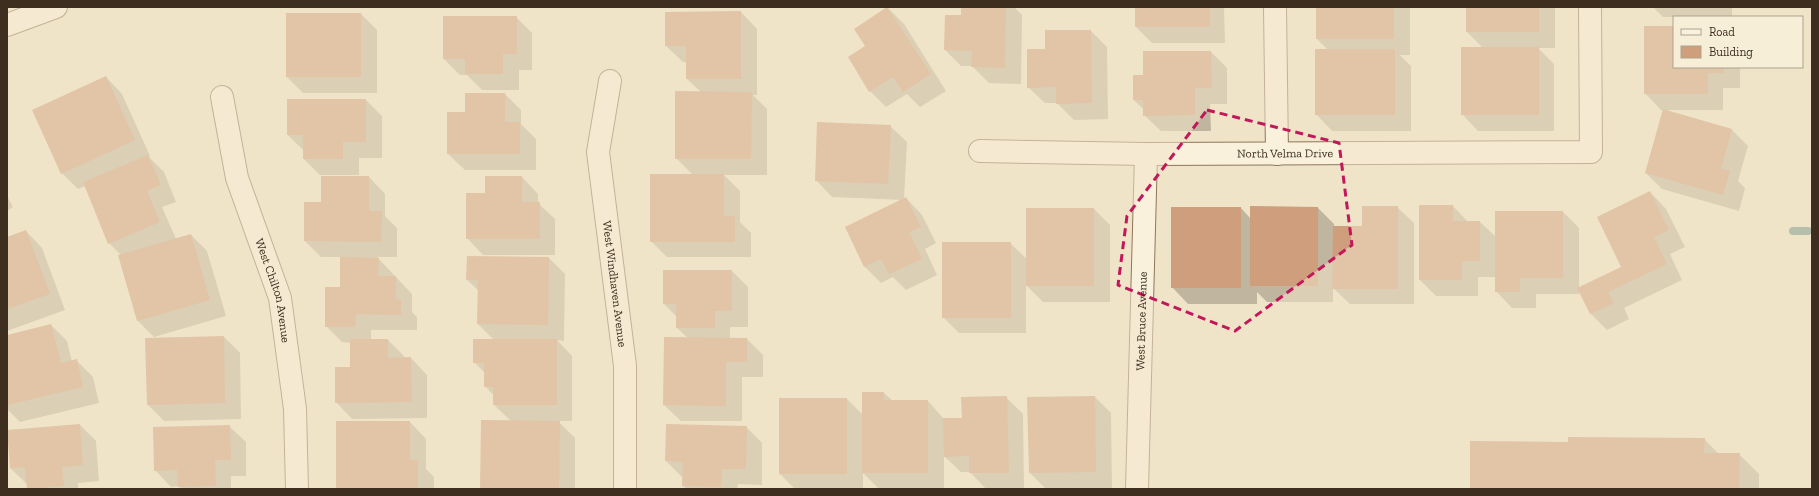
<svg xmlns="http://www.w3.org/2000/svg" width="1819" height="496" viewBox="0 0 1819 496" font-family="'Zilla Slab',serif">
<rect width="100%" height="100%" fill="#f0e4c8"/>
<path fill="#0003" d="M962,7H1014L1022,15L1021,84L989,83L972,66H961L945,50L962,16Z
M1136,7H1224L1225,43H1152L1136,27Z
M1317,7H1410V55H1400L1411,66V131H1332L1316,114L1328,50L1317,39Z
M1467,7H1555V48H1538L1554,64V131H1478L1462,114L1483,48L1467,32Z
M1653,7H1732V17H1663Z
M888,8L904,24L946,91L920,107L907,94L886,107L870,91L849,58L866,47L855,29Z
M741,12L757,29V95H753L767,109V175H724L740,191V222L751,233V257H667L651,241L693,175L676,158L701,92L687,79V62H683L666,46Z
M361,14L377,30V93H303L287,77Z
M516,17L532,33V70H519V90H482L467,75H460L444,59Z
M1674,27V67H1740V88H1723V110H1664L1732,130L1748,146L1738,181L1745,188L1739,211L1662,189L1646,173L1664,110H1661L1645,93Z
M1091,31L1107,47L1108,119L1074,120L1057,103H1045L1028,87L1046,50Z
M1211,52L1227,68V104H1210L1211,131H1161L1144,115V110L1134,100Z
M106,77L122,94L150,156L149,157L164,172L176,202L162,207L176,239L191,235L207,251L226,316L154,337L138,321L121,255L109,243L85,186L78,189L62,173Z
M505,94L521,110V124L536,139V170H465L448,154L466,113Z
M366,100L382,116V158H359V175H320L304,159V151L288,135Z
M890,126L907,142L904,199L906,198L922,215L936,243L925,249L937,275L906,290L893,277L881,283L865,267L846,228L903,200L832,197L816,180Z
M369,177L385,194V216L397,228V257H377L412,294V312L417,317V330H371V340H388L404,356V358H411L427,375V418L352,419L336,402L351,368V343L342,342L326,326L341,288V257H321L305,241L322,203Z
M522,177L538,194V203L555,219V255H483L467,238L486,194Z
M1650,192L1666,209L1685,247L1670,254L1682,280L1624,308L1629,319L1607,330L1591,314L1579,290V294H1536V308H1512L1496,291V277H1478V296H1436L1420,280L1453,206L1468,222H1480L1496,237L1563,212L1579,228V289L1622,268Z
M7,196L13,207L7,211Z
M1397,207L1414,223V304H1350L1333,288V302H1267L1257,292V304H1188L1172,287L1241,208L1251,219L1318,208L1334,224V227H1362Z
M1094,209L1110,225V302H1043L1026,285V333H959L943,317L1010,243L1027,259Z
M26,231L42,248L65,310L7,331V238Z
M549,258L565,274L564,341L557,340L572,356V421H558L575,438V489H482L511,421L494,405V396L485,386V373L474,362L494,340L478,324L479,291L467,280Z
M664,271H732L748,287V327H730V339H747L763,355V377H742V421H681L664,405L688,338L677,328V317L664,304Z
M51,325L67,341L72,362L77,361L93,377L99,403L20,422L7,409V336Z
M224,337L240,353L241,419L164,421L148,405Z
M884,393L893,401H928L944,419H963L1006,397L1023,414L1024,488L986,489L970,472H961L944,456V489H879L863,473V489H795L780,474L847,399L863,415Z
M1095,397L1111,413L1112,488L1046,489L1030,473Z
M410,422L426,439V469L434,477V489H337Z
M80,425L96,441L99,481L78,483V489H28L27,484L10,468Z
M229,426L246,442V476H231V489H181L179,486L171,487L155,470Z
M746,427L762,443V485L738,484L737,489H687L683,486V478L666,461Z
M1704,439L1719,454H1739L1759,474V489H1472L1471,442L1569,443Z"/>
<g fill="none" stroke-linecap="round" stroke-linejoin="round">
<path stroke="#6f938a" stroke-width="8" d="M1793,231H1808"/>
</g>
<path fill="#cf9f7d" d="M887,7L931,74L903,92L893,77L869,92L848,57L865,46L854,29Z
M961,7H1006L1005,68L971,67L972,51L944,50L945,15H961Z
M1135,7H1210V27H1135Z
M1316,7H1394V39H1316Z
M1466,7H1539V32H1466Z
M741,11V79H686V46H665V12Z
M286,13H361V77H286Z
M443,16H517V54H503V74H465V59H443Z
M1644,26H1674V67H1724V73H1708V94H1644Z
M1045,30H1091L1092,103L1056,104V87L1027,88V49H1045Z
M1461,47H1539V115H1461Z
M1315,49H1395V115H1315Z
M1143,51H1211L1212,88H1195V115L1143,116V100H1133V75H1143Z
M106,76L135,140L61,174L32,110Z
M675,91L752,92L751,159H675Z
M465,93H505V122H520V154H447V112H465Z
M287,99H366V142H343V159H303V135H287Z
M1663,109L1732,129L1721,169L1730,171L1723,195L1645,173Z
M817,122L891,125L888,184L815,181Z
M148,155L161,185L147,191L160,222L108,244L83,182Z
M650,174H724V216H735V242H650Z
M321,176H369V211H382L381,242L304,241V202H321Z
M485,176H522V202H540V239H466V193H485Z
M1650,191L1669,230L1654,237L1667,264L1608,292L1614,303L1590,314L1577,288L1621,267L1597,217Z
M906,197L921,227L909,232L922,259L889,274L881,259L864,267L845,227Z
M1419,205H1453V221H1480V261H1462V280H1419Z
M1250,206L1318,207V286H1250Z
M1362,206H1398V289H1332L1333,226H1362Z
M1171,207H1241V288H1171Z
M1026,208H1094V286H1026Z
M1495,211H1563V278H1520V292H1495Z
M26,230L50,294L7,309V237Z
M191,234L210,300L137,321L118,255Z
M942,242H1011V318H942Z
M467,256L549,257L548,325L477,324L478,280H466Z
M340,257L379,258L378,276H396V299L401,300V315L356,314L355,327H325V287H340Z
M663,270H732V311H715V328H676V304H663Z
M51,324L61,363L77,359L83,387L7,405V335Z
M224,336L225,403L147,405L145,338Z
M664,337L747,338V362H726V406L663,405Z
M350,339H388V358L411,357L412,402L335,403V367H350Z
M473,339H557V405H493V387H484V363H473Z
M862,392H884V400H928V473H862Z
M1007,396L1009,473H969V456L944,457L943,418H962L961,397Z
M1095,396L1096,472L1029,473L1027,397Z
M779,398H847V474H779Z
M481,420L560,421L559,489H480Z
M336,421H410V460H418V489H336Z
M80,424L83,465L62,467L64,486L27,489L25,467L10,468L7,430Z
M666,424L747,426L746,469H722L721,487L682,486L683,462L665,461Z
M230,425L231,460H215L216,486L178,487L177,470L154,471L153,427Z
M1568,437L1705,438L1704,453H1740L1739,489L1470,488V441L1568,442Z"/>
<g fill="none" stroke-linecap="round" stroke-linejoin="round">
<defs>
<g id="minor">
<path d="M1275,7L1277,154"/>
<path d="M7,25L56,7"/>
<path id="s1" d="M610,81L598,152L625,366V489"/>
<path id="s2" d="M222,97L237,178L280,298L295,409L297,489"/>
<path id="s3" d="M980,151L1146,154L1591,152L1590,7"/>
<path id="s4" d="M1137,489L1146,154"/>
</g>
</defs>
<use href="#minor" stroke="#8d765c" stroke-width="24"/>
<use href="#minor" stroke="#faf1dc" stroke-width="22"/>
</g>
<path d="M0 0H1819V496H0ZM1207,110L1339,143L1352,245L1235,331L1118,285L1127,216Z" fill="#f0e4c8" fill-opacity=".55" fill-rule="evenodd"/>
<path fill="none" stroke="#c2185b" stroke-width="3" stroke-dasharray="8 5" stroke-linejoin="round" d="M1207,110L1339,143L1352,245L1235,331L1118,285L1127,216Z"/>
<g text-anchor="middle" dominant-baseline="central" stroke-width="3" stroke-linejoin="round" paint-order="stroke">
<g font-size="12" fill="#3d2e20" stroke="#f7eed8">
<text stroke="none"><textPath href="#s3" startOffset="305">North Velma Drive</textPath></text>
<text stroke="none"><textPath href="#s1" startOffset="205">West Windhaven Avenue</textPath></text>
<text stroke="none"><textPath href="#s2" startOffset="201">West Chilton Avenue</textPath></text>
<text stroke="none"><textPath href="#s4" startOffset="168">West Bruce Avenue</textPath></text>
</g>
</g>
<rect width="1819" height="496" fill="none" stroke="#3d2e20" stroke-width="16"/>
<rect x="1673" y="16" width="130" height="52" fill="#f7eed8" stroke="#ada18e"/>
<rect x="1681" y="29" width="20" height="6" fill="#faf1dc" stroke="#ada18e"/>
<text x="1709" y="36" font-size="12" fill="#3d2e20">Road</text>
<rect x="1681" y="46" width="20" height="12" fill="#cf9f7d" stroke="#ada18e"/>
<text x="1709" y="56" font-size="12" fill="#3d2e20">Building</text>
</svg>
